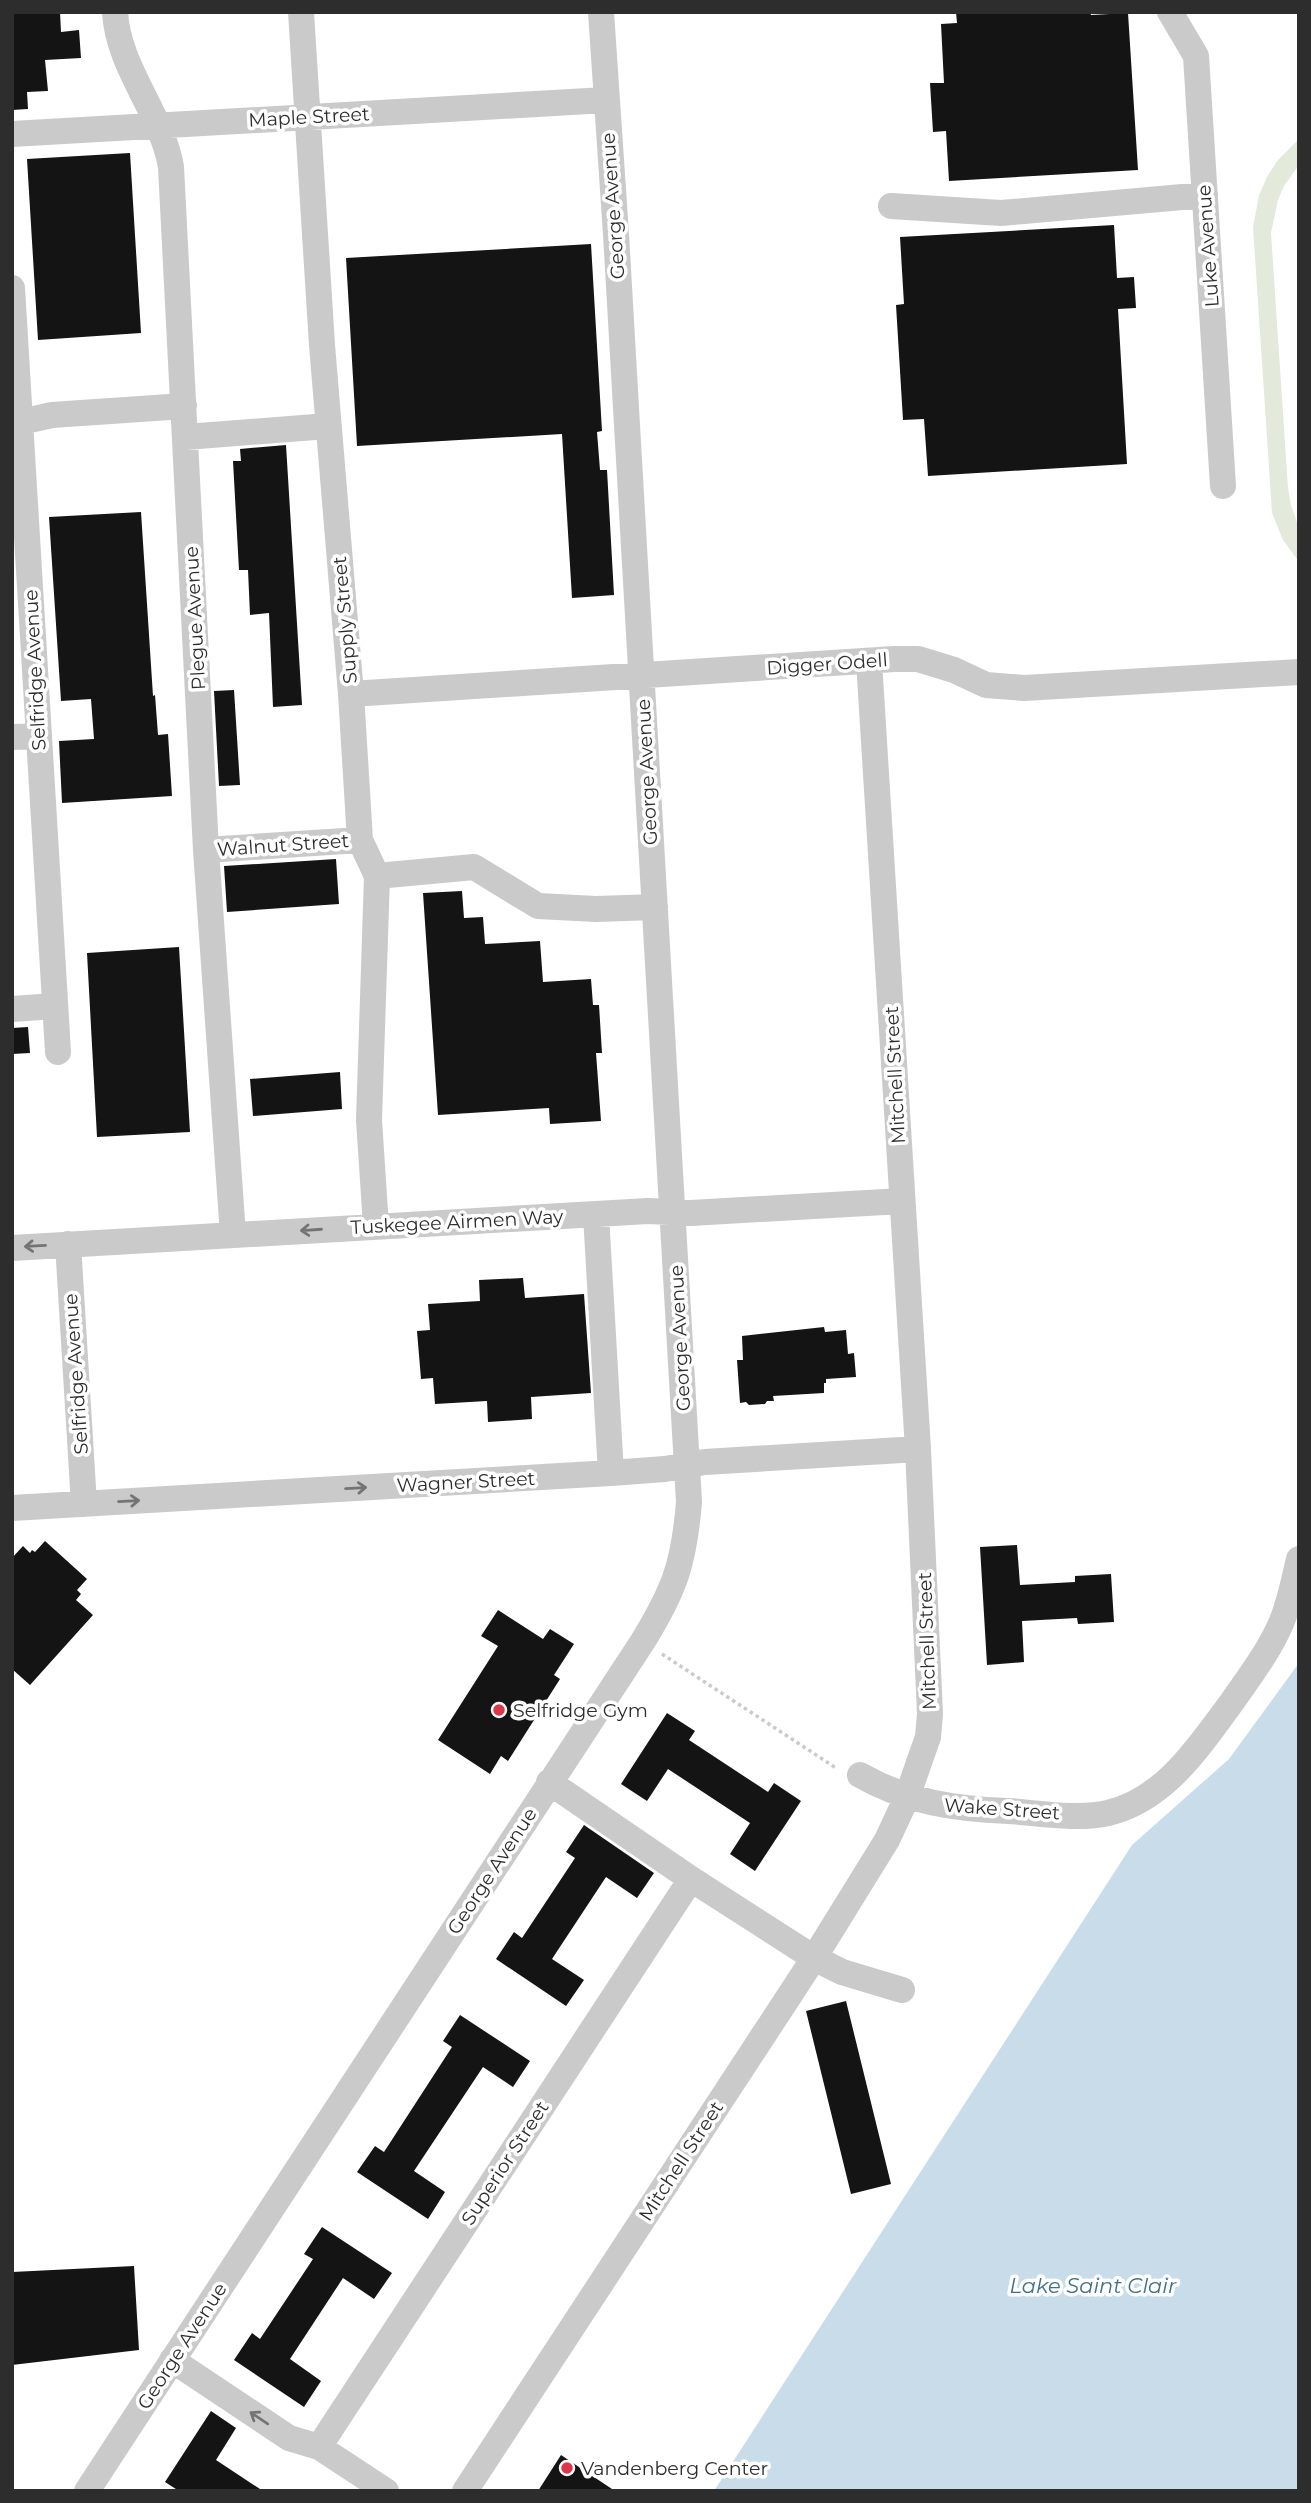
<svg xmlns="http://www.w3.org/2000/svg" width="1311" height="2503" viewBox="0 0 1311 2503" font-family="Montserrat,sans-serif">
<rect width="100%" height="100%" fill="#fff"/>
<path fill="#e4eadb" d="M1299,139V165L1284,186L1278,200L1271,233L1288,488L1291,505L1299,528V562L1283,540L1272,513L1253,227L1259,195L1268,175L1278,160Z"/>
<path fill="#c8dde9" d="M1299,1663V2491H714L1132,1845L1229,1759Z"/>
<path fill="#141414" d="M12,12H60L61,32L79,30L81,58L45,60L48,91L27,92L28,109L12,110Z
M956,12H1090L1091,15L1128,13L1138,170L949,181L946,131L933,132L930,83H944L941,24L957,23Z
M130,153L141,333L38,340L27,159Z
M1114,225L1117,278L1134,277L1136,308L1118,309L1127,464L928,476L924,419L903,420L896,305L904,304L900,237Z
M591,244L602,431L597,432L600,470H607L614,595L572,598L562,434L357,446L346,258Z
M286,445L302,705L273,707L269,613L250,615L248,570H239L233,461H241L240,449Z
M141,512L153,696L155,695L158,735L168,734L172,796L62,803L59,741L94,739L91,699L61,701L49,517Z
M234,690L240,785L219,786L214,691Z
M336,859L339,904L227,912L224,866Z
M462,891L464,918L483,917L485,944L540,941L543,982L591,979L593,1005H599L602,1053H596L601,1121L550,1124L549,1108L438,1115L423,893Z
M179,947L190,1132L97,1137L87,953Z
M28,1027L30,1053L12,1054V1028Z
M340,1072L342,1109L253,1116L250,1079Z
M523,1278L525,1298L584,1294L591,1393L531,1397L532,1419L488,1422L487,1401L435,1404L433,1378L421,1379L417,1331L430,1330L428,1304L480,1301L479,1280Z
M824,1327L825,1332L846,1330L848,1354L854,1353L856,1377L826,1379V1383H824V1393L773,1396L774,1401H767L765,1404L749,1405L746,1402L740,1403L737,1360H743L742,1336Z
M45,1541L87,1579L77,1590L81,1594L76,1600L93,1615L30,1685L12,1669V1558L23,1546L30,1553L32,1550L35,1552Z
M1017,1545L1020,1585L1075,1582V1576L1111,1574L1114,1622L1078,1624L1077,1618L1022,1621L1024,1662L987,1665L980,1547Z
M498,1610L543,1639L550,1629L574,1644L554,1675L560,1679L508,1761L501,1756L490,1774L438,1740L498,1646L481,1636Z
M667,1713L695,1731L689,1740L768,1792L774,1783L801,1801L755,1871L730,1854L750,1823L668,1769L647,1801L621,1784Z
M584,1825L654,1873L637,1898L606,1877L552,1959L584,1980L566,2006L496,1959L514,1932L522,1938L575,1858L566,1852Z
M846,2001L891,2184L851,2194L806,2011Z
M460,2015L530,2061L513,2087L483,2067L414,2171L445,2192L428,2219L357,2172L375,2146L384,2152L452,2047L443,2041Z
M322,2227L392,2273L374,2299L343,2278L290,2359L321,2381L304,2407L234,2360L252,2333L260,2339L313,2259L304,2254Z
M134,2266L139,2350L12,2365V2272Z
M211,2411L236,2428L216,2460L263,2491H179L165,2482Z
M561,2455L615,2491H538Z"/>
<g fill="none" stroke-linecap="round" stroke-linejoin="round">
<path stroke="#cacaca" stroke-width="3.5" stroke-dasharray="3.5 3.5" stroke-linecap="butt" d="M662,1654L836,1768"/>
<path stroke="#cacaca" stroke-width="26" d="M115,12C118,68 162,113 171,167L206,850L233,1235
M301,12L322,345L351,694L360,840L377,876L369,1120L376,1226
M1170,12L1196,56L1223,486
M12,134L606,100
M891,206L1001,213L1205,195
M12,288L58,1052
M12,424L52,415L184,406
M186,437L328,426
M351,694L894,659H918L954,670L986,685L1024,688L1299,672
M12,737L39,736
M206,850L360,840
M377,876L474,867L538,906L596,909L655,907
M12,1009L55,1006
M596,1215L611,1473
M68,1244L84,1504
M12,1248L648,1211L691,1213L902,1201
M12,1508L611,1473L665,1469L705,1462L918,1449
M860,1775C907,1802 955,1809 1008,1811C1039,1813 1077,1820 1108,1813C1166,1799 1199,1746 1232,1702C1250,1676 1270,1650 1282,1621C1290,1601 1294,1580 1299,1559
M549,1782L691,1879L814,1958L842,1972L902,1990
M172,2360L289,2438L319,2447L386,2491
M319,2447L691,1879
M87,2491L643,1641C675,1589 684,1563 689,1502L616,234L601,12
M465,2491L814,1958L887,1840L907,1797L922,1754L928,1737L930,1714L918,1449L869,661"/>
</g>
<defs><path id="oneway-shaft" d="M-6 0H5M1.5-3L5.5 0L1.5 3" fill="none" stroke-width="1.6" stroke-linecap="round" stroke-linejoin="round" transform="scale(1.75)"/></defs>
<g stroke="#747474">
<use href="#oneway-shaft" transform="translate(311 1230) rotate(176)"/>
<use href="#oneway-shaft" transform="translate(35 1246) rotate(177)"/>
<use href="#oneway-shaft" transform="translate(356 1488) rotate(-3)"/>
<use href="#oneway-shaft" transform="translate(129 1501) rotate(-3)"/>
<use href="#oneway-shaft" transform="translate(259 2418) rotate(-146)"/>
</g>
<g fill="#dc3749" stroke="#fff" stroke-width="2.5">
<circle cx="499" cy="1710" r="7"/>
<circle cx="567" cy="2468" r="7"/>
</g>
<g text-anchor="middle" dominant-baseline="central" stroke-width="7" stroke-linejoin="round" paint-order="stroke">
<g font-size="19" fill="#2d2d2d" stroke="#fff">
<text transform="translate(309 117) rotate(-3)">Maple Street</text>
<text transform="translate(613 206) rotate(-94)">George Avenue</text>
<text transform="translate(1208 246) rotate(-94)">Luke Avenue</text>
<text transform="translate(195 618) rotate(-93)">Plegue Avenue</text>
<text transform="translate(345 620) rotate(-95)">Supply Street</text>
<text transform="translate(827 664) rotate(-4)">Digger Odell</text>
<text transform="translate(35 670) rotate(-93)">Selfridge Avenue</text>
<text transform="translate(647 772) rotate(-93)">George Avenue</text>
<text transform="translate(283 845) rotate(-4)">Walnut Street</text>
<text transform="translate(895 1075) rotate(-93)">Mitchell Street</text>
<text transform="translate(457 1222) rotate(-3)">Tuskegee Airmen Way</text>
<text transform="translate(680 1338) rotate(-93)">George Avenue</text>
<text transform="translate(76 1374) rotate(-94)">Selfridge Avenue</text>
<text transform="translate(466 1482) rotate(-3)">Wagner Street</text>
<text transform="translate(927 1641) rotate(-92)">Mitchell Street</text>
<text transform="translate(1002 1809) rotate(4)">Wake Street</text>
<text transform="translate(492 1871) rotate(-57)">George Avenue</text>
<text transform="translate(681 2161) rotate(-57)">Mitchell Street</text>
<text transform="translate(505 2163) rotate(-57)">Superior Street</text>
<text transform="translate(182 2346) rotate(-57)">George Avenue</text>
</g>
<g font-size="19" fill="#2d2d2d" stroke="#fff" text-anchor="start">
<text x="513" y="1710">Selfridge Gym</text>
<text x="581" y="2468">Vandenberg Center</text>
</g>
<g font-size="21" font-style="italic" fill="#3f708b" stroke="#fff">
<text x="1093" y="2285">Lake Saint Clair</text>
</g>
</g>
<rect width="1311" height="2503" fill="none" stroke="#2d2d2d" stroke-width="28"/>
</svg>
